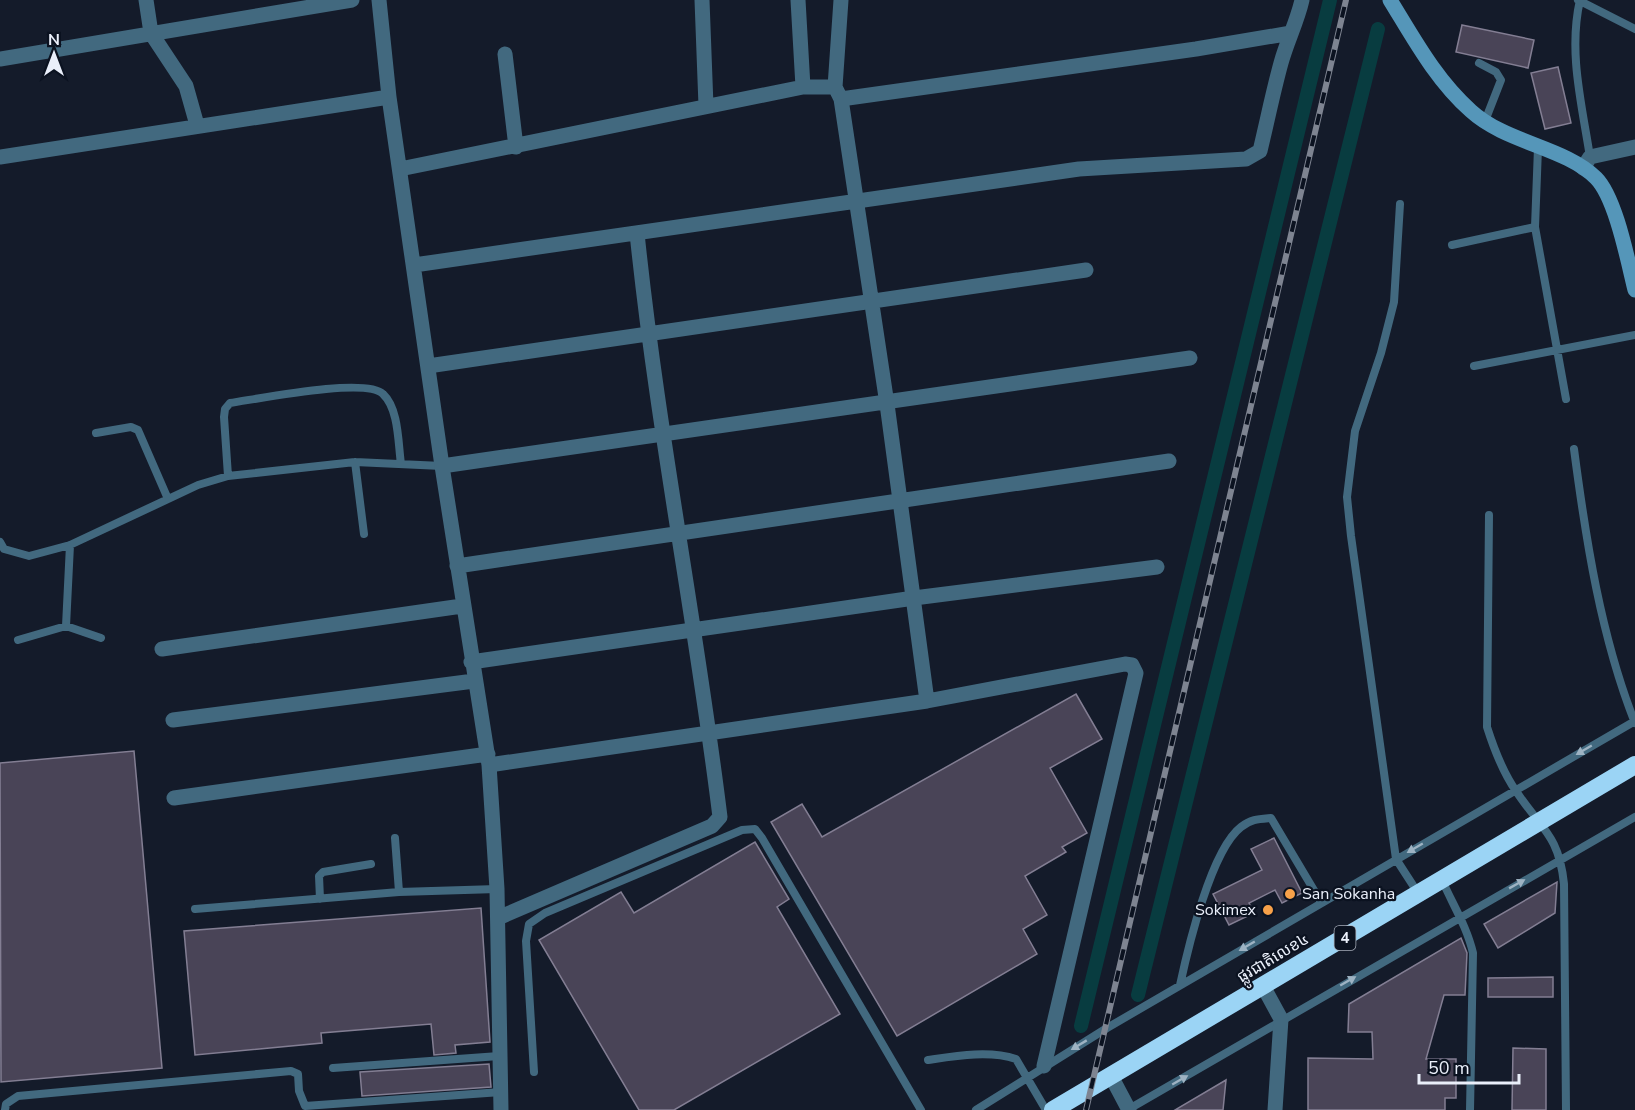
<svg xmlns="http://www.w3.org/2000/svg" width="1635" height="1110" viewBox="0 0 1635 1110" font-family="'Nunito Sans','Noto Sans Khmer',sans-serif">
<rect width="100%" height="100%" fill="#141b2a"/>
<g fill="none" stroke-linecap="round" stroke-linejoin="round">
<path stroke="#083c40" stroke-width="14" d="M1138,995L1378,29
M1081,1026L1330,0"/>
</g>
<path fill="#494457" stroke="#837e93" stroke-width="1.5" d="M1462,25L1534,40L1528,68L1456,52Z
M1558,67L1571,123L1545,129L1531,73Z
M1076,694L1102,739L1050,768L1087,833L1062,847L1066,852L1025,876L1047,915L1023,929L1037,954L897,1036L771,822L802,804L822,837Z
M134,751L162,1068L1,1082L0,763Z
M1274,838L1302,893L1282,903L1275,890L1249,903L1254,913L1229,925L1213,894L1262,870L1251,849Z
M755,842L789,899L777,907L840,1014L674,1110H639L539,940L621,892L634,913Z
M1557,882L1555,913L1498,948L1484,924Z
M481,908L490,1042L455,1045L456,1053L434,1055L431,1024L321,1033L322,1043L195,1055L184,931Z
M1461,938L1467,953L1465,995H1444L1426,1059H1456V1098H1445V1110H1308V1058L1373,1059L1372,1032H1348L1349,1004Z
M1553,977V997H1488V978Z
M1513,1048L1546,1049V1110H1512Z
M489,1064L491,1087L362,1096L360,1072Z
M1226,1080L1223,1110H1175Z"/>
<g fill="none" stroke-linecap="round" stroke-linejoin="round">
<path stroke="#42697f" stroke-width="8" d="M1578,0L1635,29
M1580,0C1568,52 1582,105 1590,157
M1479,63L1496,72L1501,80L1485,121
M1538,148L1535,227L1566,399
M1400,204L1394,302L1381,353L1355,431L1347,497L1351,536L1396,859L1418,893
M1452,245L1535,227
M1474,366L1635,335
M96,433L131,427L138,430L168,499
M1574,449C1586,541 1601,637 1635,723
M355,462L364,534
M228,476L224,417L225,409L230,403C258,399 366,377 383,394C399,409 398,443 401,464
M1489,515L1487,727C1494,749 1502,771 1516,791C1541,829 1559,835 1564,884L1566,1110
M0,542L4,549L29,556L70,545L198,485L228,476L355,462L442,466
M66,626L70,545
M18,640L66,626L101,638
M395,838L399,892
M1442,880C1453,905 1467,927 1473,953L1470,1110
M320,899L319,876L323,872L371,864
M195,909L399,892L497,889
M1180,985C1188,948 1211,850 1241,827C1251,819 1259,819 1271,818L1321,902
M928,1060C955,1056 989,1050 1016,1059L1046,1110
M333,1068L499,1056
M534,1072L526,941L529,924L545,913L742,830L755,829L762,838L921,1110
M1129,1109L1635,817
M5,1110L6,1104L18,1096L291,1071L298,1074L299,1091L305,1106L501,1092
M976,1110L1107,1028L1635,721"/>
<path stroke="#42697f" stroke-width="15" d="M146,0L151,33L186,86L197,125
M379,0L389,97L442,466L489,765L497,889L501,1110
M702,0L706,106
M798,0L803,87
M841,0L835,87L841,99L887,404L927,701
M505,54L516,147
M0,59L352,0
M841,99L1196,49L1291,33
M0,157L389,97
M1583,168L1590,157L1635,147
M400,169L803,87H835
M414,265L1079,169L1246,159L1260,151C1267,122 1273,92 1281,63C1287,41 1297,22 1302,0
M428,366L1086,270
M442,466L1190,358
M457,566L1169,461
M162,649L462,606
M471,662L914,598L1157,567
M173,720L474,681
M489,765L927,701L1125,664L1132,665L1136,673L1044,1066
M174,798L488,754
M498,918L712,826L720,817C696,621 657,428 637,233
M1263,986L1281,1019L1275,1110
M1111,1076L1129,1110"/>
<path stroke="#5596b9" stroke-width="15" d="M1390,0C1414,39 1436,80 1471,111C1506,143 1565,147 1596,178C1616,198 1628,262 1635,290"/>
<path stroke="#9bd4f5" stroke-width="18" d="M1053,1110L1635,765"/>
<defs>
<path id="rail" d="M1086,1110L1346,0"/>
</defs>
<use href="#rail" stroke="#7e8491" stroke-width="6"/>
<use href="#rail" stroke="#0b1220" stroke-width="4" stroke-dasharray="11" stroke-linecap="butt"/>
</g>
<defs><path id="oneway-solid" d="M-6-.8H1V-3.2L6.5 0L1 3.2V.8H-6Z" transform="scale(1.5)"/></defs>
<g fill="#9eb3c3">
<use href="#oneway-solid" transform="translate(1584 750) rotate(150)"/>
<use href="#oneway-solid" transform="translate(1415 848) rotate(150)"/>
<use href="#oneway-solid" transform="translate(1517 884) rotate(-29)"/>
<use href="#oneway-solid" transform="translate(1247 946) rotate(150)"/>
<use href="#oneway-solid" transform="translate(1348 981) rotate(-30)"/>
<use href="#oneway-solid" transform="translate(1079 1045) rotate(149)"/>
<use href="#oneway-solid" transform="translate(1180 1080) rotate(-30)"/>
</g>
<g fill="#f7a149" stroke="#0b1220" stroke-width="2">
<circle cx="1290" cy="894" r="6"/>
<circle cx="1268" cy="910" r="6"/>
</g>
<g text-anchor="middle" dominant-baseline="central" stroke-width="4.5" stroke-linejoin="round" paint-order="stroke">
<rect fill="#0b1220" stroke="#a7adb9" stroke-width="1.5" x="1334.5" y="926" width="21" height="24" rx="4.5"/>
<g font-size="15" font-weight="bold" fill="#eaeffa">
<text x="1345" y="938">4</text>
</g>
<g font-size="16" fill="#eaeffa" stroke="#0b1220" text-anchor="start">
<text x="1302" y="894">San Sokanha</text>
<text x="1256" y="910" text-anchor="end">Sokimex</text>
</g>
<g font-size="16" fill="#eaeffa" stroke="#0b1220">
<text transform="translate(1273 958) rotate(-31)">ផ្លូវជាតិលេខ៤</text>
</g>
</g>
<g transform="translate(54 54)" stroke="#0b1220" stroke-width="4.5" paint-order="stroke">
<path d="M0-4.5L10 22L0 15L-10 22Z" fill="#eaeffa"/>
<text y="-9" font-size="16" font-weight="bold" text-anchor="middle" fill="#eaeffa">N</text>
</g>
<path d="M1419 1074v9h100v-9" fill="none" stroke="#eaeffa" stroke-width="3"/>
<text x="1428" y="1074" font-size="18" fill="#eaeffa" stroke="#0b1220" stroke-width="4.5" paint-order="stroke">50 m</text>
</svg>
